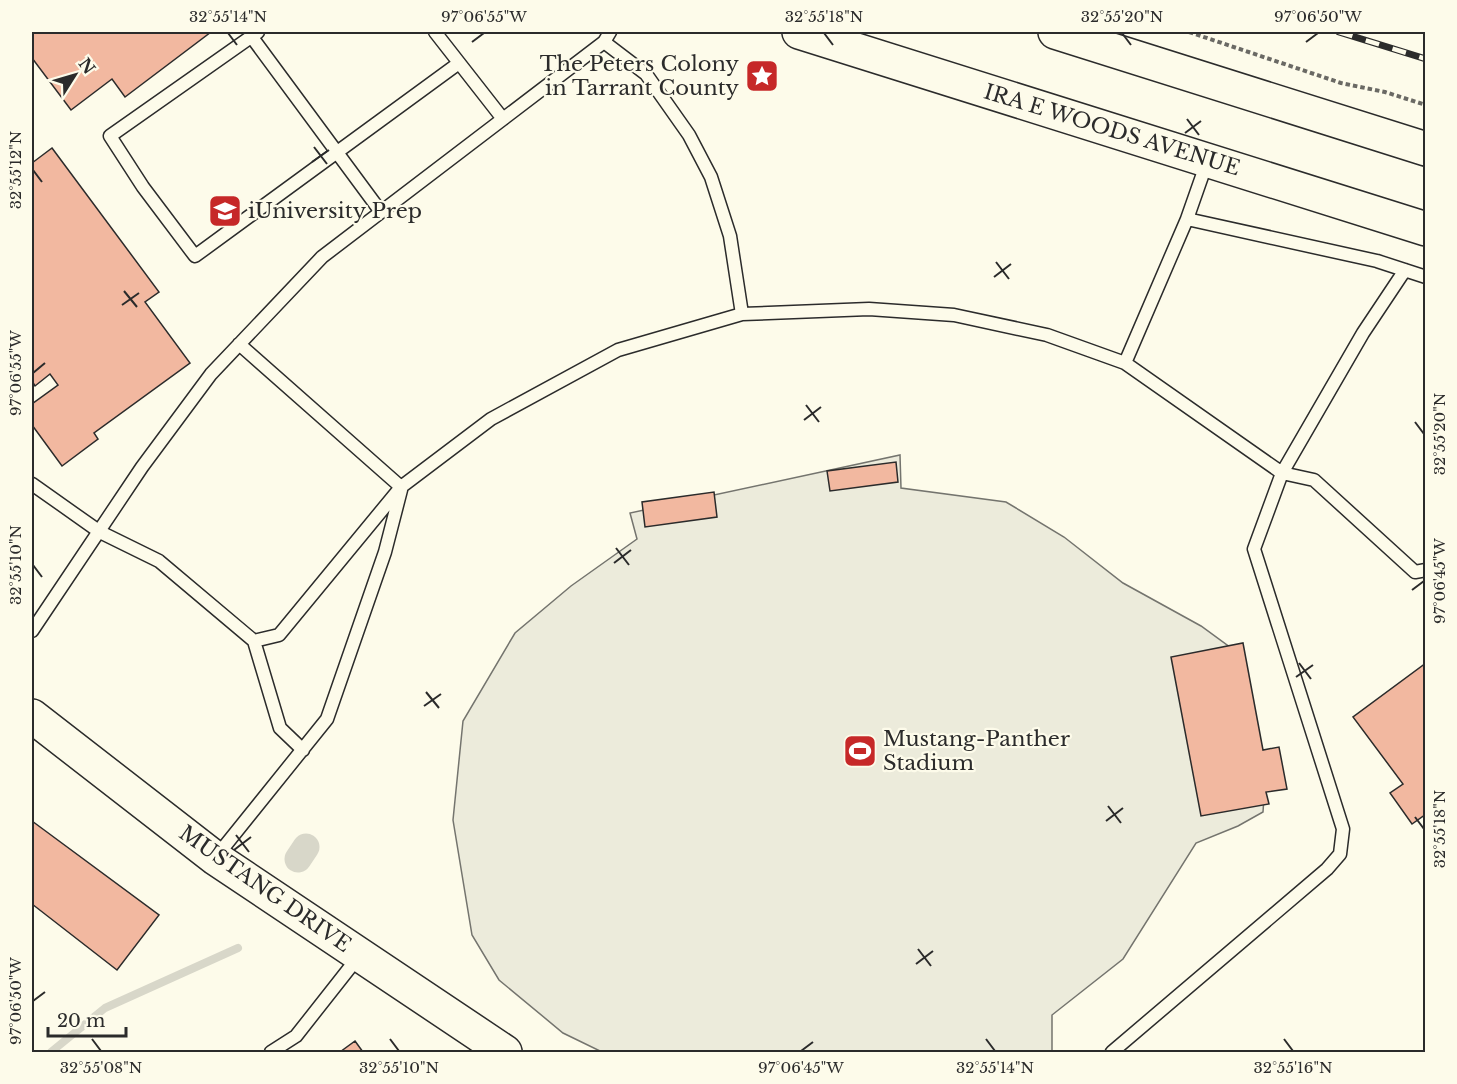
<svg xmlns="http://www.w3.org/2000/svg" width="1457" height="1084" viewBox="0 0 1457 1084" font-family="'Libre Baskerville',serif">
<rect width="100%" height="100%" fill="#fdfbea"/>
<path fill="#ecebdb" stroke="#74746e" stroke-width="1.5" d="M900,455L901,488L1006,502L1064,537L1123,583L1201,626L1242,656L1265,782L1263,812L1238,826L1196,843L1123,959L1052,1015V1052H602L563,1033L499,980L472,935L453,820L463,721L515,633L571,586L637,539L630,513Z"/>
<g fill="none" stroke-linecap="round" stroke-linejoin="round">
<path stroke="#d8d7c9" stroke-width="8" d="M51,1052L105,1008L238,948"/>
<path stroke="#d8d7c9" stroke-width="27" d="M298,859L306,847"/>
</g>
<path fill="#f2b8a0" stroke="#2b2b2b" stroke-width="1.5" d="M32,32H211L125,97L112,79L71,110L32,58Z
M52,148L159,292L145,302L190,363L94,433L98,439L62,466L32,425V404L58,385L50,374L35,386L32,381V163Z
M896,462L898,482L830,491L827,471Z
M714,492L717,517L645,527L642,502Z
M1243,643L1263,750L1279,747L1287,789L1266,792L1269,804L1201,816L1171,657Z
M1426,663V814L1412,824L1390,793L1403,784L1353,717Z
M32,821L159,915L117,970L32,904Z
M355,1041L363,1052H340Z"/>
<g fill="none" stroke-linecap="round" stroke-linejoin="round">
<defs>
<path id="service" d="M258,32L110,136L143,187L195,256L459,63
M435,32L503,119
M251,36L381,212
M604,42L646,74L689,135L711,177L730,236L742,314
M1207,162L1187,219L1377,261L1426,277
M239,344L401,487
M1125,363L1187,219
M32,484L100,532L159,561L254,641L280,728L303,750
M32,631L142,467L211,374L322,257L604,42L610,32
M254,641L279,635L401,487L491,419L618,350L742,314L869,309L954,315L1047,335L1125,363L1282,473L1314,480L1415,572L1426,570
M216,857L327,719L385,552L401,490
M271,1052L296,1036L359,956
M1112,1052L1327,869L1340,854L1343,829L1254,549L1282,473L1363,333L1405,270"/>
<path id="secondary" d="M32,716L215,858L505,1052"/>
<path id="primary" d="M799,32L1426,229
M1055,32L1426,149"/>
</defs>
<use href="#service" stroke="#2b2b2b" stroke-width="15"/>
<use href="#secondary" stroke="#2b2b2b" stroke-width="36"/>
<use href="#primary" stroke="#2b2b2b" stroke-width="36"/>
<path stroke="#6a6964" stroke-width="4" stroke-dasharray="4.5 3" stroke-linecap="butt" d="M1189,32L1341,83L1385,92L1426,105"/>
<use href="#service" stroke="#fdfbea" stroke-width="12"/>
<use href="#secondary" stroke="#fdfbea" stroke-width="33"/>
<use href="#primary" stroke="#fdfbea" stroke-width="33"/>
<defs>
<path id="rail" d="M1339,32L1426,59"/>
</defs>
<use href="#rail" stroke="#2b2b2b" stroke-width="7"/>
<use href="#rail" stroke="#fdfbea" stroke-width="4.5" stroke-dasharray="14" stroke-linecap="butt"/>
</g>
<path fill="none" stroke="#2b2b2b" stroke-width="2" d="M228,33L237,45M824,33L833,45M1122,33L1131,45M472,42L484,33M1306,42L1318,33M1187,119L1199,135M1185,133L1201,121M314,147L327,164M312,162L329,150M33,170L42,182M996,262L1009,279M994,277L1011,264M124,291L137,307M122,305L139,293M33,373L45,363M806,405L819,422M804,420L821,407M1415,422L1424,434M616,548L629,565M614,563L631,550M33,565L42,577M1412,590L1424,581M1299,663L1311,679M1296,677L1313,665M426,692L439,708M424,706L441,694M1108,806L1121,823M1415,817L1424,829M1106,821L1123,808M236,835L249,852M234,850L251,837M918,949L931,966M916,964L933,951M33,1001L45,992M92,1039L101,1051M390,1039L399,1051M986,1039L995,1051M1284,1039L1293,1051M801,1051L813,1042"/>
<defs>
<symbol id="sight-square" viewBox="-11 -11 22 22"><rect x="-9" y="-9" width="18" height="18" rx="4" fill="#c62828" stroke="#fdfbea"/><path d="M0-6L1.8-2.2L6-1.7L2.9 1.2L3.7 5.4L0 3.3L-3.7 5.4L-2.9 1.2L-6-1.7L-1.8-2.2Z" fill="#fff"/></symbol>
<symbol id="school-square" viewBox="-11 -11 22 22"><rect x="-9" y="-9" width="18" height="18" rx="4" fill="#c62828" stroke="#fdfbea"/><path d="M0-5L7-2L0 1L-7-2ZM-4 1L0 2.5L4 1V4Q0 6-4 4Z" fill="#fff"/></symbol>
<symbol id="stadium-square" viewBox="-11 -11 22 22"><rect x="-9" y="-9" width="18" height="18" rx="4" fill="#c62828" stroke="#fdfbea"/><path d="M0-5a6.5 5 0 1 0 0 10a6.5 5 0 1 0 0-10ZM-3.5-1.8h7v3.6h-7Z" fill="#fff"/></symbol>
</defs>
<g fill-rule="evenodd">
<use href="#sight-square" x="743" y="57" width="38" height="38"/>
<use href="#school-square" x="206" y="192" width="38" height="38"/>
<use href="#stadium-square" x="841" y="732" width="38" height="38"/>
</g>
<g text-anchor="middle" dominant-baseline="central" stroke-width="4.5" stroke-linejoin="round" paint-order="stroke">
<g font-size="21" fill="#2b2b2b" stroke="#fdfbea" text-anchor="start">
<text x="739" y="64" text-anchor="end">The Peters Colony<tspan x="739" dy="24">in Tarrant County</tspan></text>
<text x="248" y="211">iUniversity Prep</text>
<text x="883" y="739">Mustang-Panther<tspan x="883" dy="24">Stadium</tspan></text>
</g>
<g font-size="21" fill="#2b2b2b" stroke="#fdfbea">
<text transform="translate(1112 130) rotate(17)">IRA E WOODS AVENUE</text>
<text transform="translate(265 889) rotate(35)">MUSTANG DRIVE</text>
</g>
</g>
<rect width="1457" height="1084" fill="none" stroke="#fdfbea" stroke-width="66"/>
<g transform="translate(75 75) rotate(53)" stroke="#fdfbea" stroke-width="4.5" paint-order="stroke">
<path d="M0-4.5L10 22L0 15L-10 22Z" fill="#2b2b2b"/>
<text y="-9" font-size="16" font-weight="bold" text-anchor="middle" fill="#2b2b2b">N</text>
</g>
<path d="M48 1027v9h78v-9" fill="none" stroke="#2b2b2b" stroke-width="3"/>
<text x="57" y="1027" font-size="18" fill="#2b2b2b" stroke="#fdfbea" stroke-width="4.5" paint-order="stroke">20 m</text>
<rect x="33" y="33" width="1391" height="1018" fill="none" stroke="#2b2b2b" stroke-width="2"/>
<g font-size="15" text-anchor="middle" fill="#2b2b2b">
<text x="228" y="22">32°55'14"N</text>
<text x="484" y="22">97°06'55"W</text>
<text x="824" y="22">32°55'18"N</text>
<text x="1122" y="22">32°55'20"N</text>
<text x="1318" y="22">97°06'50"W</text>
<text transform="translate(16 170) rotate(-90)" y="5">32°55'12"N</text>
<text transform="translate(16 373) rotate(-90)" y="5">97°06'55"W</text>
<text transform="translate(1440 434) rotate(-90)" y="5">32°55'20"N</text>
<text transform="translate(16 565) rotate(-90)" y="5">32°55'10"N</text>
<text transform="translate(1440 581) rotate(-90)" y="5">97°06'45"W</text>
<text transform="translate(1440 829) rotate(-90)" y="5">32°55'18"N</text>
<text transform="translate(16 1001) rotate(-90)" y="5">97°06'50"W</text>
<text x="101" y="1073">32°55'08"N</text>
<text x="399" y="1073">32°55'10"N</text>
<text x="801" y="1073">97°06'45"W</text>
<text x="995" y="1073">32°55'14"N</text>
<text x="1293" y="1073">32°55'16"N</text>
</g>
</svg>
